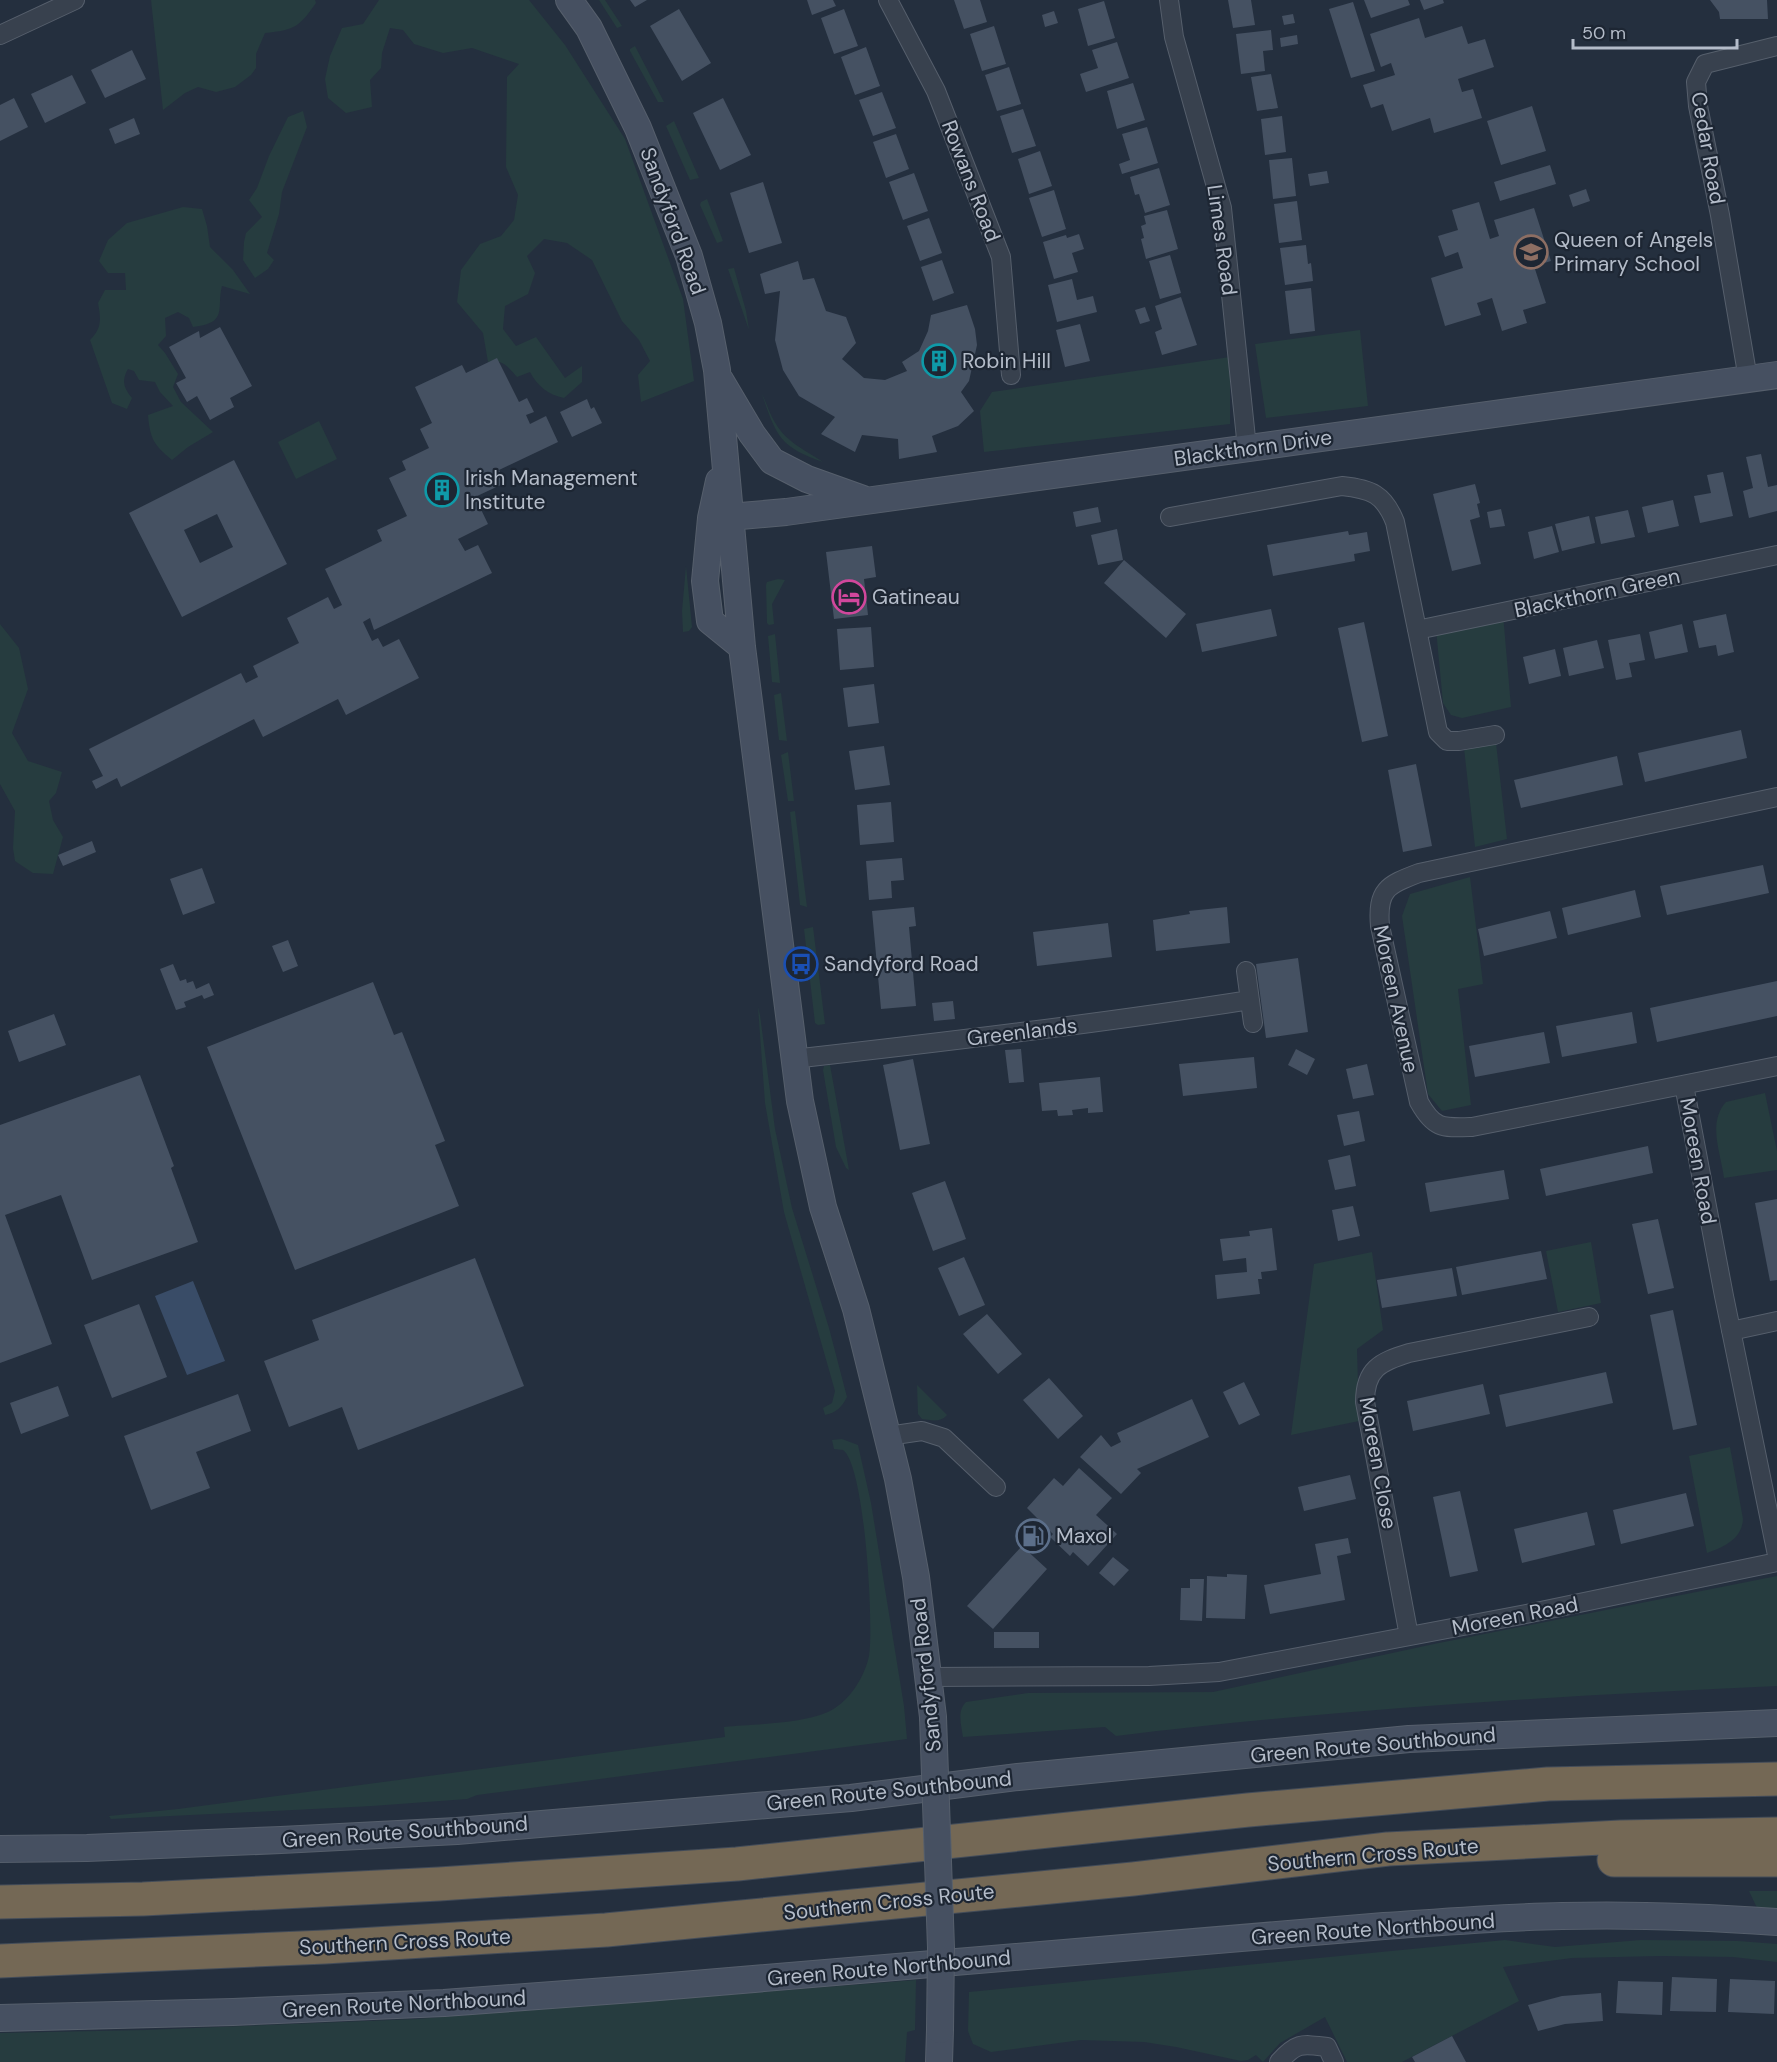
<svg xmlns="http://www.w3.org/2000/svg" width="1777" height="2062" viewBox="0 0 1777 2062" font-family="'DM Sans',sans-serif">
<rect width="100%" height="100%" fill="#242f3e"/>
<path fill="#263c3f" d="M151,0H315L316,3C299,27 295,30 265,33L256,54V68L251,75L235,87L216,92L198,87L185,93L163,110Z
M379,0H529L565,45L625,139L683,299L694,381L641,402L638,375L650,361L639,340L622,321L592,260L567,243L544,239L527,256L535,273L528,294L505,306L503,329L516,346L536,337L565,378L582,366V382L564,398C549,395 537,386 530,372L517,377C508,367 503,359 488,362L483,333L457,302L461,270L480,244L501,236L514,220L518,195L506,167L507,77L519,64L472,48L443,53L414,44L403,30L390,28L382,53L381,68L370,80L372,107L346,113L328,98L325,79L330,56L342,28L363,24Z
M599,0H605L622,26L617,28Z
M635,46L664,102H658L630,51V49Z
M303,111L307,127L282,192L279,214L267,253L274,260L268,269L255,278L243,260L244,242L246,233L262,217L249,200L257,188L269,156L288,117Z
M674,121L699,178L690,180L666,126Z
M707,199L723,241L717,243L700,205L701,202Z
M183,207L202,209L207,226L210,247L233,270L250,294L222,286C216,308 229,323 193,327L189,318L178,312L165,318L166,336L158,345L165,353L178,374L173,387L181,402L213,432L188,447L172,460C154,445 150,439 148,415L173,406L160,392L155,382L139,380L134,371L128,369C121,381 124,388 132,398L127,409L112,403L90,340C102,328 101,319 98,303L105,290H126L125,273H108L99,261L108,240L127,223Z
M734,268L746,311L749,330L728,269Z
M1360,330L1368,406L1266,418L1255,344Z
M1230,357V424L984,452L980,411L992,392Z
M762,394C767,404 770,415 776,424C786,442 807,451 823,462C780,447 776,436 762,394Z
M319,421L337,459L296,479L278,442Z
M686,566L692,627L689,631L683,632L682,611Z
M778,579L785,580L772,604L774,624L769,625L767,623L766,585L767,582Z
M1503,614L1511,707L1462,718L1451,715L1443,703L1436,629Z
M0,624L19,648L28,689L12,733L28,761L62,772L56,793L49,801L53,820L63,837L53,874L33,873L15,861L13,848L15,811L0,784Z
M775,634L780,683L772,682L768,636Z
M781,693L787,741L779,740L774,695Z
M1496,743L1507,839L1475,847L1464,748Z
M788,752L794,801H788L781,755Z
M795,811L807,907L800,905L790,812Z
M1470,877L1483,984L1458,989L1471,1105L1442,1111L1428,1094L1402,916L1410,894Z
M813,927L825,1024L818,1025L815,1023L804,929Z
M758,1007L760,1015L775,1129L792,1208L829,1328L847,1397C842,1407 836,1413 825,1415L823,1408L832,1403L835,1391L784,1212L765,1103Z
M830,1065L849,1170L846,1168L836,1147L823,1070L824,1066Z
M1765,1093L1777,1151V1170L1724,1178C1721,1153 1707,1123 1726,1102Z
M1591,1242L1601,1303L1558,1312L1546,1251Z
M1372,1252L1383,1330L1357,1349L1359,1421L1291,1435L1314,1264Z
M917,1385L947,1415C940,1423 931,1420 922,1419L918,1414Z
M842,1439L858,1445L871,1503L904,1706L907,1739L477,1795L467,1799L372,1806L111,1819L109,1816L178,1809L725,1737L724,1727C754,1724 811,1724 835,1708C852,1697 865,1675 869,1656C874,1627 865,1465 843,1450L834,1449L832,1440Z
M1730,1447L1743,1519C1742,1539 1724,1547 1707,1553L1689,1456Z
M1777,1576V1686C1556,1696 1336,1709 1116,1736L1105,1727L963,1737C961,1724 957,1711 966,1702L1028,1693L1213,1692L1434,1644Z
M1749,1891H1777V1911L1758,1910Z
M1505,1940L1555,1947L1641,1940L1738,1941L1777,1944V1962L1733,1957L1661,1956L1572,1958L1503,1967L1519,2001L1402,2062H1347L1325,2017L1280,2043L1263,2062L1256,2055L1248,2060L1241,2061L1176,2047L1144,2042L1081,2040L991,2052L973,2044L968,2031L969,1992Z
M916,1980L915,2030L907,2032L905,2062H0V2033L146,2030L417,2019Z"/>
<path fill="#394c67" d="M193,1281L225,1361L187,1375L155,1296Z"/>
<path fill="#455162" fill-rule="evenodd" d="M630,0H647L635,7Z
M807,0H833L836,6L812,15Z
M954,0H980L987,22L964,29Z
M1228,0H1251L1255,25L1233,28Z
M1364,0H1408L1410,5L1371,18Z
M1420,0H1443L1444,3L1424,10Z
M1710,0H1767L1768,19H1720L1719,12Z
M1104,1L1115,38L1088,46L1078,9Z
M1353,2L1375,71L1351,78L1329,9Z
M679,9L711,63L682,81L650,26Z
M844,9L858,46L834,54L821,18Z
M1054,11L1058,23L1045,27L1042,15Z
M1293,14L1295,23L1284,25L1282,16Z
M1419,18L1425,38L1462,26L1468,44L1485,39L1494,67L1458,79L1462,92L1473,89L1482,118L1434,133L1430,118L1392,131L1383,104L1371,108L1363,85L1395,75L1391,63L1381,67L1370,34Z
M994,26L1006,64L982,71L970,34Z
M1271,30L1273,50L1263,51L1265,71L1241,74L1236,34Z
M1297,35L1298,44L1281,47L1280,38Z
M1117,42L1129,78L1086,92L1080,74L1098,68L1092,50Z
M866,47L880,86L855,95L841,57Z
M132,50L146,79L105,98L91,70Z
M1009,67L1021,104L997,111L985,75Z
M1271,74L1278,108L1257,111L1251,77Z
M72,75L86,103L45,123L31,94Z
M1133,83L1145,120L1117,129L1107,91Z
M882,92L896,128L873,136L859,100Z
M14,98L28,127L0,141V105Z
M723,98L751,155L720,170L693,113Z
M1532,106L1546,151L1501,165L1487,121Z
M1023,109L1036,146L1012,153L1000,116Z
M1282,116L1286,152L1265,155L1261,119Z
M134,118L140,134L115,144L109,129Z
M1147,127L1158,163L1122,174L1119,164L1130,160L1122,134Z
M896,134L909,169L886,178L873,142Z
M1040,151L1052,186L1029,194L1018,159Z
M1292,158L1296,196L1273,199L1269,160Z
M1550,165L1556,184L1500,201L1494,182Z
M1159,168L1170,205L1145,213L1139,194L1135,195L1130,177Z
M1327,171L1329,183L1310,186L1308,174Z
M914,173L928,211L903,220L889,182Z
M763,182L782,243L749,253L730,193Z
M1586,189L1590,201L1573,207L1569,195Z
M1054,190L1066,229L1042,237L1029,198Z
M1297,201L1302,240L1279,243L1274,204Z
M1479,202L1490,239L1499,236L1494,220L1534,208L1551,261L1534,266L1546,303L1523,310L1527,323L1502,331L1492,298L1477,303L1481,315L1445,326L1431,278L1463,268L1458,252L1445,257L1438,236L1458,230L1452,210Z
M1167,210L1178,249L1146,259L1141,239L1144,238L1141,226L1146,224L1144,216Z
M929,218L942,253L920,261L907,226Z
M1079,234L1084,249L1072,253L1078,272L1054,279L1043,242L1066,235L1067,238Z
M1306,245L1308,264L1311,263L1313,281L1285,285L1280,248Z
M1170,255L1181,293L1160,299L1149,261Z
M942,260L954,293L933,301L921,267Z
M798,261L803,280L814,278L826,311L846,317L856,343L842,359L864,378L885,380L907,371L902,362L919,351L928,331L931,315L967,305L975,329L977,345L969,381L961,392L974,411L958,426L932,436L937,452L899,459L898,439L862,435L855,452L821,434L835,417L799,396L783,370L775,340L780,291L765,294L760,274Z
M1072,279L1077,300L1093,296L1097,312L1057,322L1048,285Z
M1311,288L1315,331L1290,334L1285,291Z
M1181,297L1197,345L1162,355L1155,332L1162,329L1155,306Z
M1145,307L1150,321L1140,324L1135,310Z
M1080,324L1090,361L1065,367L1056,330Z
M220,327L252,386L230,398L234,407L210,420L197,396L187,402L176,383L186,378L169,347L199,331L200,338Z
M497,358L519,402L527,398L534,412L526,415L530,424L546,416L558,442L499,470L505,483L475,497L488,524L458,539L465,551L478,545L492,573L374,630L370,618L363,622L372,641L378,638L383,647L399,639L419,678L346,715L338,699L263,737L254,719L121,787L117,778L96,789L92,781L103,776L89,749L241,673L246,683L258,677L253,666L299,643L287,618L328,597L334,609L342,605L325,569L382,541L377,530L407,516L389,478L406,470L402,461L429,448L420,429L432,423L415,387L462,365L466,373Z
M587,399L591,409L594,407L602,423L572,437L560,412Z
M1761,454L1768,487L1777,485V511L1749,518L1743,491L1753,488L1746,457Z
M234,460L287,564L182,617L129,513ZM217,514L233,547L200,563L184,530Z
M573,471L576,477L562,485L559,479Z
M1723,472L1733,516L1700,523L1694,496L1711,493L1707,475Z
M1475,484L1480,503L1477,504L1480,517L1470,520L1481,564L1452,571L1433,494Z
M1673,500L1679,526L1648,533L1642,507Z
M1098,507L1101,522L1076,527L1073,512Z
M1501,509L1505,526L1490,528L1487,512Z
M1628,510L1635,537L1601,544L1595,517Z
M1589,516L1595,543L1562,551L1555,524Z
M1552,526L1559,552L1534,559L1528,532Z
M1117,529L1123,560L1098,565L1091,535Z
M1348,531L1349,535L1367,532L1370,551L1354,554L1355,561L1273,576L1267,545Z
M872,546L876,577L864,579L868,615L834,619L826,552Z
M1124,560L1186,614L1166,638L1104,583Z
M1271,609L1277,636L1202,652L1196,624Z
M1726,614L1734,652L1718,656L1716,645L1699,648L1693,621Z
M1364,622L1388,736L1362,742L1338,628Z
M1682,624L1688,652L1655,659L1649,632Z
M871,627L874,667L840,670L837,629Z
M1640,634L1645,660L1629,663L1632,677L1616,680L1608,640Z
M1597,640L1604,668L1569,676L1563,648Z
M1555,649L1561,676L1529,684L1523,657Z
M874,684L879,723L848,727L843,688Z
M1741,730L1747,758L1645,782L1638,753Z
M884,746L890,785L855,790L849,751Z
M1617,756L1623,785L1521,808L1514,780Z
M1416,764L1432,846L1403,852L1388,770Z
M891,802L894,842L860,845L857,805Z
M92,841L96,852L63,866L58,855Z
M902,858L904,880L891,881L892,898L869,900L866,861Z
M1763,865L1769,893L1667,915L1660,886Z
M202,868L215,903L183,915L170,879Z
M1635,890L1641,917L1568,935L1562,908Z
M914,907L916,926L909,927L916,1006L881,1009L872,911Z
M1227,907L1230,943L1156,951L1153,920L1190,914L1189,911Z
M1550,911L1557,938L1484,956L1478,929Z
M1108,923L1112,957L1037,966L1033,932Z
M288,940L298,966L283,972L272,946Z
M1298,958L1308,1032L1266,1038L1256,964Z
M173,964L180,981L186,979L187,983L193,981L196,989L209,983L214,995L204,999L202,995L184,1002L186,1007L176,1010L160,969Z
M1777,981V1016L1657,1042L1650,1008Z
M373,982L394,1035L402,1032L445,1141L435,1145L459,1206L295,1270L207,1047Z
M953,1001L955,1019L934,1021L932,1003Z
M1632,1012L1637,1043L1562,1057L1556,1026Z
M54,1014L66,1045L19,1062L8,1031Z
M1544,1032L1550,1063L1475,1077L1469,1046Z
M1021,1049L1024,1082L1009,1083L1005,1050Z
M1296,1049L1315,1059L1307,1075L1288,1065Z
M1254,1057L1257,1088L1183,1096L1179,1064Z
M913,1059L930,1144L900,1150L883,1065Z
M1367,1064L1374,1095L1353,1099L1346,1069Z
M140,1075L174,1166L171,1168L198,1242L92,1280L61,1195L5,1215L52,1344L0,1363V1125Z
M1100,1077L1103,1112L1088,1113V1108L1072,1110L1073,1115L1058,1116L1057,1110L1042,1111L1039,1083Z
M1359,1111L1365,1141L1344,1146L1337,1115Z
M1648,1146L1653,1173L1546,1196L1540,1169Z
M1350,1155L1356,1186L1335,1190L1328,1160Z
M1504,1170L1509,1199L1430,1212L1425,1183Z
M945,1181L966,1239L933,1251L912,1193Z
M1777,1199V1280L1770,1281L1755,1203Z
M1353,1206L1360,1236L1338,1241L1332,1210Z
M1658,1219L1674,1288L1648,1294L1632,1224Z
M1272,1228L1277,1270L1261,1272L1262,1279H1258L1260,1294L1217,1299L1215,1275L1247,1272L1246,1258L1223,1261L1220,1239L1250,1236L1249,1231Z
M1541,1251L1547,1279L1462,1295L1456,1267Z
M964,1257L985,1305L959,1316L938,1268Z
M475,1258L524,1386L358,1450L342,1407L289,1427L264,1361L319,1340L312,1320Z
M1452,1268L1457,1296L1382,1308L1377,1280Z
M139,1304L167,1377L112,1398L84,1325Z
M1673,1310L1697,1425L1673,1430L1650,1315Z
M987,1314L1022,1354L998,1374L963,1334Z
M1606,1372L1613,1403L1506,1427L1499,1395Z
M1049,1378L1083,1416L1058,1439L1023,1400Z
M1244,1382L1260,1415L1239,1425L1223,1392Z
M1483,1384L1490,1414L1413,1431L1407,1401Z
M58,1386L69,1416L21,1434L10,1403Z
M238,1394L251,1431L196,1452L210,1488L151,1510L124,1436Z
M1192,1399L1209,1437L1137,1469L1141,1473L1121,1494L1080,1457L1101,1435L1111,1447L1121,1442L1117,1433Z
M1079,1468L1112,1498L1096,1515L1117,1534L1088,1566L1073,1552L1070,1556L1050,1537L1053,1534L1027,1508L1054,1478L1063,1486Z
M1350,1475L1356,1499L1304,1511L1298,1487Z
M1460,1491L1478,1571L1450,1577L1433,1497Z
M1686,1493L1694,1526L1621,1544L1613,1510Z
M1587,1512L1595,1545L1522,1563L1514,1529Z
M1348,1538L1351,1553L1337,1556L1345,1600L1270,1614L1264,1585L1321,1574L1315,1544Z
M1022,1546L1047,1569L993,1629L967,1606Z
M1113,1557L1129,1570L1114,1586L1099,1573Z
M1227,1574L1247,1575L1245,1619L1206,1618L1207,1576L1227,1577Z
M1190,1579H1204L1202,1621L1180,1620L1181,1588H1190Z
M994,1632H1039V1648H994Z
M1672,1977L1717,1979L1716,2012L1670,2011Z
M1730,1979L1775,1981L1774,2014L1728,2012Z
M1618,1981L1663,1982L1662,2015L1616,2013Z
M1601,1993L1603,2021L1565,2024L1538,2031L1528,2005L1562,1996Z
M1452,2036L1466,2062H1415L1412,2057Z"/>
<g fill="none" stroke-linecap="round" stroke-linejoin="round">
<defs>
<path id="street" d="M888,0L936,91L1001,257L1011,375
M1169,0L1174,37L1222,208L1247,448
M0,35L75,0
M1748,379L1720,215L1698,106L1696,82L1705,64L1777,46
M1170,517L1342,486C1371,489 1384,494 1395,522L1438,732L1447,741H1459L1495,735
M1417,630L1777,555
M1777,797L1419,873C1387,885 1377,890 1380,926L1419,1102C1434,1129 1442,1128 1472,1127L1777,1066
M1246,971L1253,1023
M793,1059C946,1042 1098,1024 1250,1000
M1684,1085L1724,1296L1777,1555
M1731,1331L1777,1321
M888,1436L922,1431L944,1438L996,1487
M1409,1636L1365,1402C1365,1369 1380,1362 1409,1353L1589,1317
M929,1677L1149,1676L1219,1672L1526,1614L1777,1562
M1279,2062C1297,2042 1302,2044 1327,2047L1334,2062"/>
<path id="secondary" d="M569,0L589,28L638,128L689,256L708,323L717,370L742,647L800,1101L823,1207L856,1309L898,1479L916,1577L933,1717
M720,380L752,434L772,461L807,479L863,499
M719,481L711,518L705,581L710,621L742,647
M729,517L786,512L1777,375
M0,1849L87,1848L281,1840L457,1831L851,1798L1018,1777L1409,1739L1777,1723
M0,2018L233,2012L444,2003L647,1988L1384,1926C1443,1922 1503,1917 1562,1916C1634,1914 1706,1917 1777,1922
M939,2062L940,2030"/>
<path id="highway" d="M1614,1860H1777
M0,1902L143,1899L439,1884L737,1864L1248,1810L1548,1784L1777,1779
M0,1961L325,1947L606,1930L1133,1879L1388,1849L1621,1837L1777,1834"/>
</defs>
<use href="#street" stroke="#565f6c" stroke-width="20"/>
<use href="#secondary" stroke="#565f6c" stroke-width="28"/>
<use href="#highway" stroke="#434c59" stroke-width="35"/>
<use href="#street" stroke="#38414e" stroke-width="18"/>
<use href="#secondary" stroke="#465061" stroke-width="26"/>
<use href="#highway" stroke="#746855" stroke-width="33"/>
<defs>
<path id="secondary-bridge" d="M933,1717L941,1948L940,2030"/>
</defs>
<use href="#secondary-bridge" stroke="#565f6c" stroke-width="28" stroke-linecap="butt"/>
<use href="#secondary-bridge" stroke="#465061" stroke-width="26"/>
</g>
<defs>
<symbol id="school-ring" viewBox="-11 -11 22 22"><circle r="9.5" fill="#1d2633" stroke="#8d6e63" stroke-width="1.5"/><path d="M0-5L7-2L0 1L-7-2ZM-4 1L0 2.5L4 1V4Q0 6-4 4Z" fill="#8d6e63"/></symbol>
<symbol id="building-ring" viewBox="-11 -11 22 22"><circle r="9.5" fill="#1d2633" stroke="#0f9aa8" stroke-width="1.5"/><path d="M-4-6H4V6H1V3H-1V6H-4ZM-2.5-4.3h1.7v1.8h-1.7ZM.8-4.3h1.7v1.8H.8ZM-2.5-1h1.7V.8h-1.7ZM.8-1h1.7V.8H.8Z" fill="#0f9aa8"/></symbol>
<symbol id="hotel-ring" viewBox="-11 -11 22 22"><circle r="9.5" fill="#1d2633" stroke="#d1479c" stroke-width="1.5"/><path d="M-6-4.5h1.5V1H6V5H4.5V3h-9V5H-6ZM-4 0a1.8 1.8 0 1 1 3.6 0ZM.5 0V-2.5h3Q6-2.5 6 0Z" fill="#d1479c"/></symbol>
<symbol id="bus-ring" viewBox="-11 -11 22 22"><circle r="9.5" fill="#1d2633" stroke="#1a4fb4" stroke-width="1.5"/><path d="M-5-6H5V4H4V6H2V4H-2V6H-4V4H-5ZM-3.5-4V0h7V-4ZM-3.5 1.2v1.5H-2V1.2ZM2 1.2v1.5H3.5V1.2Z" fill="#1a4fb4"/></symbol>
<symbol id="fuel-ring" viewBox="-11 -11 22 22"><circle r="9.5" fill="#1d2633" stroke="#5c6f8a" stroke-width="1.5"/><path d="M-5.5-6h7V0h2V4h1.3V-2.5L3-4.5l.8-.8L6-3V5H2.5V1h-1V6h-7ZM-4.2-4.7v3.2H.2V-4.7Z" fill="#5c6f8a"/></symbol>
</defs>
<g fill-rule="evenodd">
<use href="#school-ring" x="1512" y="233" width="38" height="38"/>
<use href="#building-ring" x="920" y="342" width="38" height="38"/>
<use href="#building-ring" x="423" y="471" width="38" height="38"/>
<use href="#hotel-ring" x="830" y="578" width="38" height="38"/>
<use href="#bus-ring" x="782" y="945" width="38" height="38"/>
<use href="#fuel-ring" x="1014" y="1517" width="38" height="38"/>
</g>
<g text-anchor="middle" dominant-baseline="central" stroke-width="4.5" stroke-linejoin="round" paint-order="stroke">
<g font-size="21" fill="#b4bcc9" stroke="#1d2633">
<text transform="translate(1708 148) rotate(80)">Cedar Road</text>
<text transform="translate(971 181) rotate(69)">Rowans Road</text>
<text transform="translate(673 221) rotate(70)">Sandyford Road</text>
<text transform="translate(1222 240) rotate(82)">Limes Road</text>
<text transform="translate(1253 448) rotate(-8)">Blackthorn Drive</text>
<text transform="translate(1597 593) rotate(-12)">Blackthorn Green</text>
<text transform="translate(1396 999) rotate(78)">Moreen Avenue</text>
<text transform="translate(1022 1032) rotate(-7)">Greenlands</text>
<text transform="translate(1698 1161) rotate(80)">Moreen Road</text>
<text transform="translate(1378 1463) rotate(80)">Moreen Close</text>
<text transform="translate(1515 1616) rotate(-11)">Moreen Road</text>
<text transform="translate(926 1675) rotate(-96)">Sandyford Road</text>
<text transform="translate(1373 1745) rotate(-5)">Green Route Southbound</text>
<text transform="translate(889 1791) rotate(-6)">Green Route Southbound</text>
<text transform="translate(405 1832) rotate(-4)">Green Route Southbound</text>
<text transform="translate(1373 1855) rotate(-5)">Southern Cross Route</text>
<text transform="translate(889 1902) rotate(-6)">Southern Cross Route</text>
<text transform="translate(1373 1929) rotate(-4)">Green Route Northbound</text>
<text transform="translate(405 1942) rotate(-3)">Southern Cross Route</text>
<text transform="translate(889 1968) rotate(-5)">Green Route Northbound</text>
<text transform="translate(404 2004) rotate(-3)">Green Route Northbound</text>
</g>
<g font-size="21" fill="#b4bcc9" stroke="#1d2633" text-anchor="start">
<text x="1554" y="240">Queen of Angels<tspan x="1554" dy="24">Primary School</tspan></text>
<text x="962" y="361">Robin Hill</text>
<text x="465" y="478">Irish Management<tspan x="465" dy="24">Institute</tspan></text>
<text x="872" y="597">Gatineau</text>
<text x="824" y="964">Sandyford Road</text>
<text x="1056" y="1536">Maxol</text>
</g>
</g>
<path d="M1573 39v9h164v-9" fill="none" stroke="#b4bcc9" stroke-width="3"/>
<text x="1582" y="39" font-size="18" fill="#b4bcc9" stroke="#1d2633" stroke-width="4.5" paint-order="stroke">50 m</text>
</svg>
